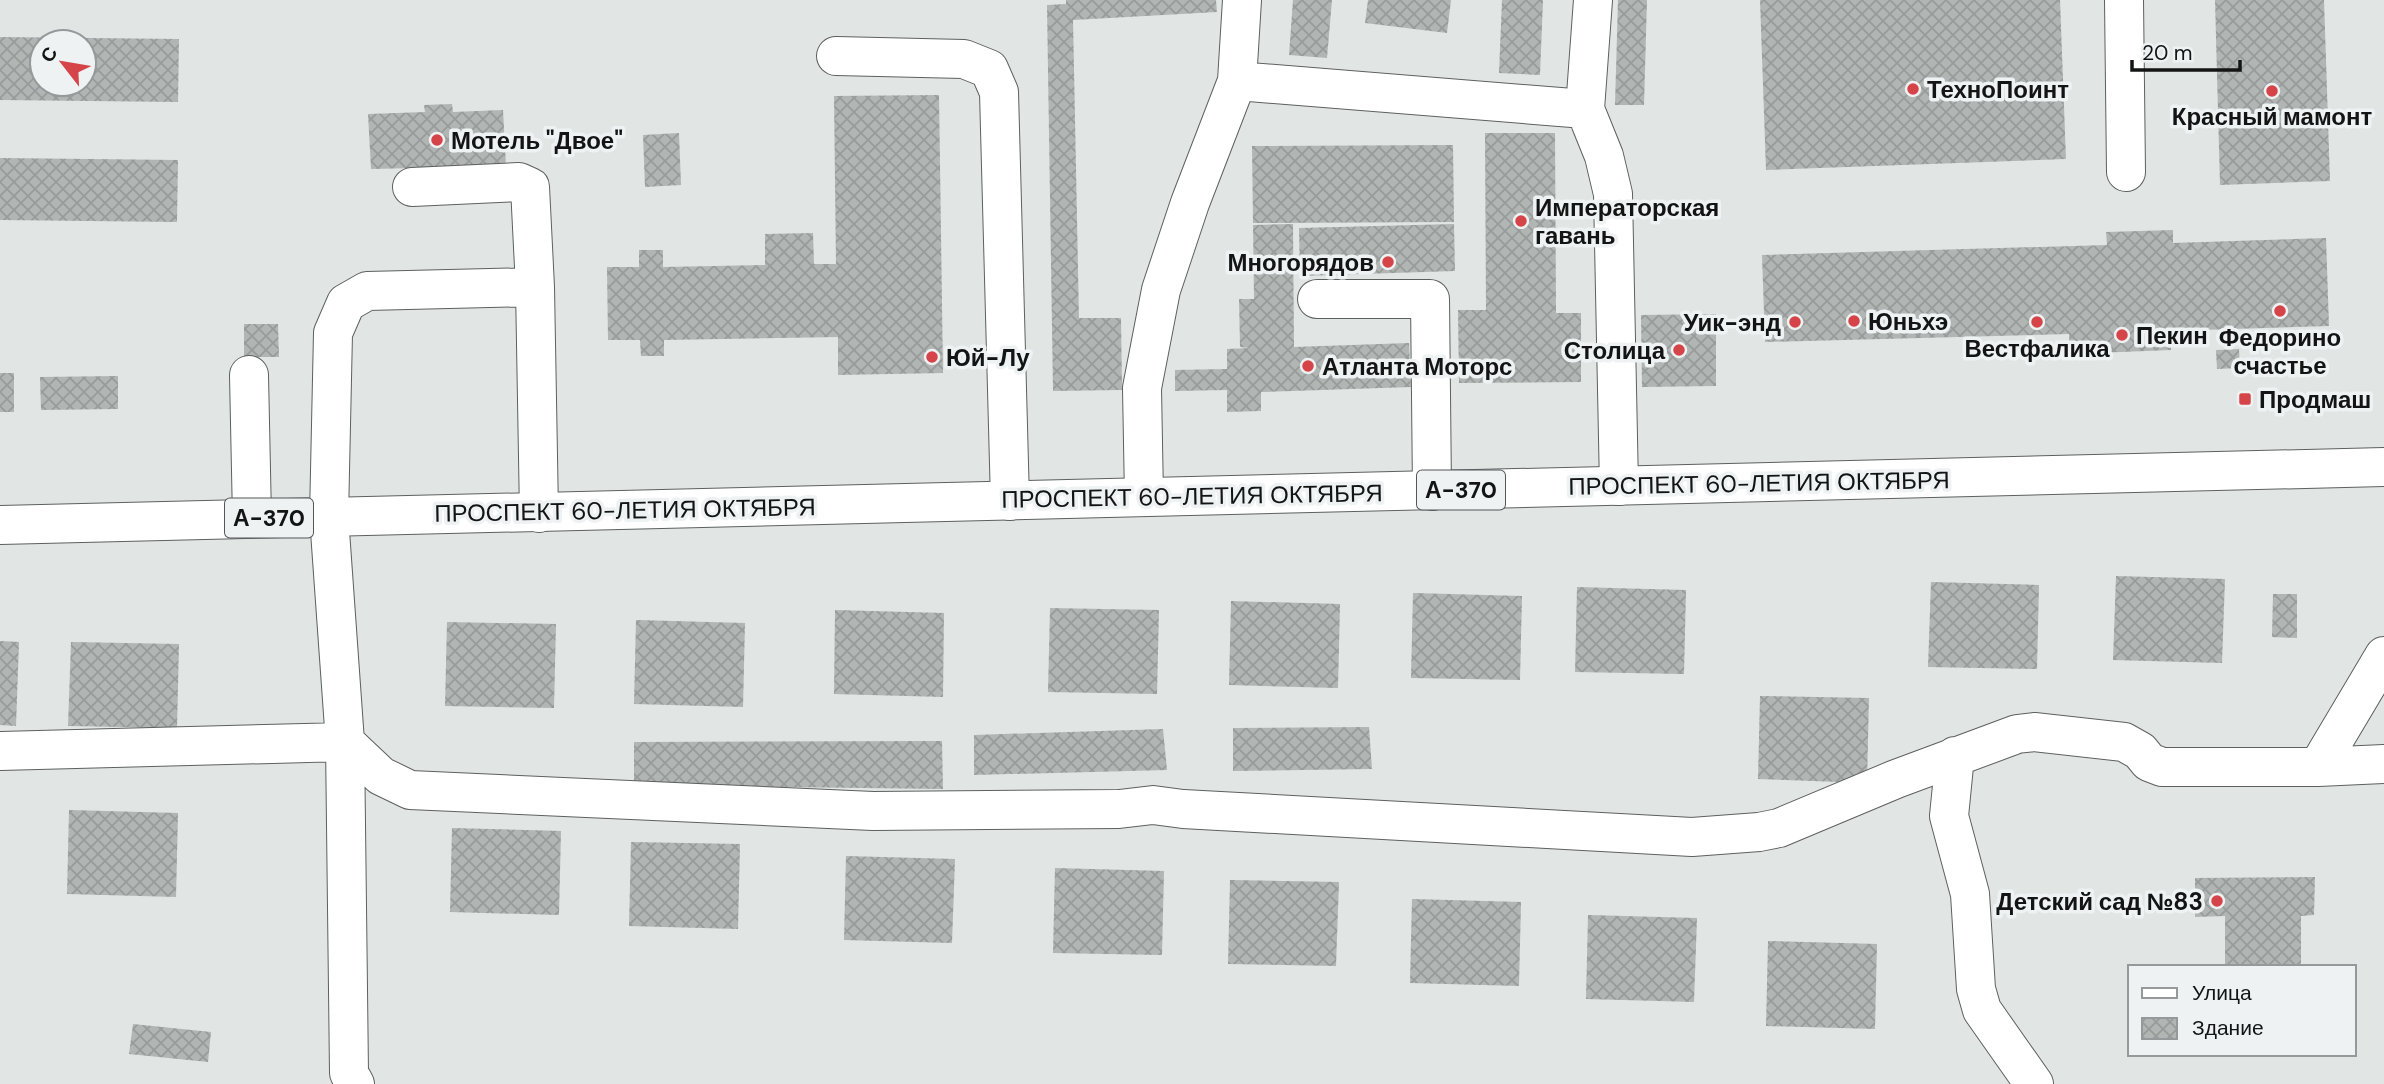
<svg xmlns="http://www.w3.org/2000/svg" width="2384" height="1084" viewBox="0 0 2384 1084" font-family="'DM Sans',sans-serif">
<defs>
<pattern id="building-cross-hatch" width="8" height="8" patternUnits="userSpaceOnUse" patternTransform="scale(1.75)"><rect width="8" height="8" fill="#b1b5b4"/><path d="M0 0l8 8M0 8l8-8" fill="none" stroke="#979b9a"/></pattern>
</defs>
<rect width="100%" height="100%" fill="#e1e5e4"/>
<path fill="url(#building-cross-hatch)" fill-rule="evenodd" d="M1066,0H1216L1217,12L1073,20L1079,318H1121L1122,390L1053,391L1047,5L1066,4Z
M1293,0H1332L1327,58L1289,55Z
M1368,0H1451L1447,33L1365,23Z
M1502,0H1543L1540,75L1499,73Z
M1618,0H1647L1644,105H1615Z
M1760,0H2060L2066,159L1766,170Z
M2215,0H2324L2330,181L2220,185Z
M0,37L179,39L178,102L0,100ZM42,42H84V84H42Z
M939,95L943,373L838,375V337L664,340V356H641L640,340H608L607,267H639V250H663V267L765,265V234L813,233L814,264H836L834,96Z
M452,104L453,112L503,110L506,166L371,169L368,114L425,112L424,105Z
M679,133L681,185L645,187L643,135Z
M1485,133H1555L1556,313H1581V382L1459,383L1458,310H1486Z
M1453,145L1454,222L1253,223L1252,146Z
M0,158L178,160L177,222L0,220Z
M1293,224L1294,347L1409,343L1411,387L1261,392V411L1227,412V390L1175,391V370L1227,369V349L1250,348L1240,347L1239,299H1254L1253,225Z
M1454,224L1455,271L1300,276L1299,228Z
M2173,230V243L2326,238L2329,326L2171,331V350L2070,354L2069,334L1765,342L1762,255L2107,245L2106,232Z
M1716,314V386L1642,387L1641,315Z
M244,324H278L279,357H244Z
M2239,349L2240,368L2217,369L2216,350Z
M0,373H14V412H0Z
M118,376V409L41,410L40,377Z
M2116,576L2225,579L2222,663L2113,660Z
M1931,582L2039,585L2037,669L1928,667Z
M1577,587L1686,590L1684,674L1575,672Z
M1413,593L1522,596L1520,680L1411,678Z
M2273,594H2297V638L2272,637Z
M1231,601L1340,604L1338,688L1229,685Z
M1050,608L1159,610L1157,694L1048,692Z
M835,610L944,613L943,697L834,694Z
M636,620L745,623L743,707L634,704Z
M447,622L556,624L554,708L445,706Z
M0,641L19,642L16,726L0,725Z
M71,642L179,644L177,728L68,726Z
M1760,696L1869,698L1867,783L1758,779Z
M1369,727L1372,769L1233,771V728Z
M1163,729L1167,770L974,775V735Z
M942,741L943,789L634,785V742Z
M69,810L178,813L176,897L67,894Z
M452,828L561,831L559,915L450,912Z
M631,842L740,844L738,929L629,926Z
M846,856L955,859L952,943L844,940Z
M1055,868L1164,871L1162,955L1053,953Z
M2315,877L2314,915L2301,916V967H2225V916L2195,917V878Z
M1230,880L1339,882L1336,966L1228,964Z
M1412,899L1521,902L1519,986L1410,983Z
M1588,915L1697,918L1694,1002L1586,999Z
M1768,941L1877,944L1875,1029L1766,1026Z
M133,1024L211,1032L208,1062L129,1054Z"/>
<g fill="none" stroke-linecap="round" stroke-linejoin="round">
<defs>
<path id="minor" d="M2124,0L2126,172
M836,56L964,59L989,69L999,92L1010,501
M1237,81L1242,0
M1585,109L1593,0
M412,187L519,182L530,187L535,287L539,513
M1317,299H1430L1432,491
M249,375L252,518
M1144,497L1142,388L1161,290L1190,203L1237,81L1585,109L1604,156L1613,194L1619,486
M0,751L345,742L381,776L410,790L873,811L1119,809L1153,805L1183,809L1692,837L1759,832L1779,828L1896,779L2017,734L2034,732L2124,742L2140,751L2149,762L2162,767H2318L2384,656
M1955,756L1949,816L1970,894L1976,989L1982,1010L2034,1084
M2318,767L2384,764
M355,1084L349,1073L345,742L329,517L333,333L346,303L367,291L535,287"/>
<path id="highway" d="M0,525L2384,467"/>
</defs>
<use href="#minor" stroke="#5c605f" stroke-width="40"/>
<use href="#highway" stroke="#5c605f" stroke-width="40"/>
<use href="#minor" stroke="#fff" stroke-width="38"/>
<use href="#highway" stroke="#fff" stroke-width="38"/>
</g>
<g fill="#d44448" stroke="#eef2f2" stroke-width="2.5">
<circle cx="1913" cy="89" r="7"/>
<circle cx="2272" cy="91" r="7"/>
<circle cx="437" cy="140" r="7"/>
<circle cx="1521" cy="221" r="7"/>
<circle cx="1388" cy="262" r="7"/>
<circle cx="2280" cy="311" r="7"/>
<circle cx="1854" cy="321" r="7"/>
<circle cx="1795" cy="322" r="7"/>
<circle cx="2037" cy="322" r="7"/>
<circle cx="2122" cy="335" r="7"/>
<circle cx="1679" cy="350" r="7"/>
<circle cx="932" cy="357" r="7"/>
<circle cx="1308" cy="366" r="7"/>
<rect x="2238" y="392" width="14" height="14" rx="3.5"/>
<circle cx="2217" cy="901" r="7"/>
</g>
<g text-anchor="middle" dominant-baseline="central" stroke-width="7" stroke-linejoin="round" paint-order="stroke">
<g fill="#eef2f2" stroke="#555757" stroke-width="2">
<rect x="1417" y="470.5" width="88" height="39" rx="5"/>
<rect x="225" y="498.5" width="88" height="39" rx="5"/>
</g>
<g font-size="23" font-weight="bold" fill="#131414">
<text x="1461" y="490">А-370</text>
<text x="269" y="518">А-370</text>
</g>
<g font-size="24" font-weight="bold" fill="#131414" stroke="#eef2f2" text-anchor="start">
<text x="1927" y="89">ТехноПоинт</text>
<text x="2272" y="116" text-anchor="middle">Красный мамонт</text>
<text x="451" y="140">Мотель "Двое"</text>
<text x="1535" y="207">Императорская<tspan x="1535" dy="28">гавань</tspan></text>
<text x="1374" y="262" text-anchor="end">Многорядов</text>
<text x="1868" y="321">Юньхэ</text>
<text x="1781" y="322" text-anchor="end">Уик-энд</text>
<text x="2136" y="335">Пекин</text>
<text x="2280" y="337" text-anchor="middle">Федорино<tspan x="2280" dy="28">счастье</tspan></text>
<text x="2037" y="348" text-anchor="middle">Вестфалика</text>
<text x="1665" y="350" text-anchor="end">Столица</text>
<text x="946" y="357">Юй-Лу</text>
<text x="1322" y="366">Атланта Моторс</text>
<text x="2259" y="399">Продмаш</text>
<text x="2203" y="901" text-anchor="end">Детский сад №83</text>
</g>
<g font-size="24" fill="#131414" stroke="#eef2f2">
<text transform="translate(1759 483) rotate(-1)">ПРОСПЕКТ 60-ЛЕТИЯ ОКТЯБРЯ</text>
<text transform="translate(1192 496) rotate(-1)">ПРОСПЕКТ 60-ЛЕТИЯ ОКТЯБРЯ</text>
<text transform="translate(625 510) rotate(-1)">ПРОСПЕКТ 60-ЛЕТИЯ ОКТЯБРЯ</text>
</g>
</g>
<rect x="2128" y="965" width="228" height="91" fill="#eef2f2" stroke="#969999" stroke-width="2"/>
<rect x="2142" y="988" width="35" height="10" fill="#ffffff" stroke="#969999" stroke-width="2"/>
<text x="2192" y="1000" font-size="21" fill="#131414">Улица</text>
<rect x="2142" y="1018" width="35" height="21" fill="url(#building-cross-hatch)" stroke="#969999" stroke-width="2"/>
<text x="2192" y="1035" font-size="21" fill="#131414">Здание</text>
<g transform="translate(63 63) rotate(301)"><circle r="33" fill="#eef2f2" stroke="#969999" stroke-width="2"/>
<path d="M0-5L12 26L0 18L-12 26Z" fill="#d44448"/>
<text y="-10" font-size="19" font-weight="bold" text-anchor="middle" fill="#131414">С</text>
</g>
<path d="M2132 60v10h108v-10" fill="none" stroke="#131414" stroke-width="3.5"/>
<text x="2142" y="60" font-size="21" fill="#131414" stroke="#eef2f2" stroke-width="5" paint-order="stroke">20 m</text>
</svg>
